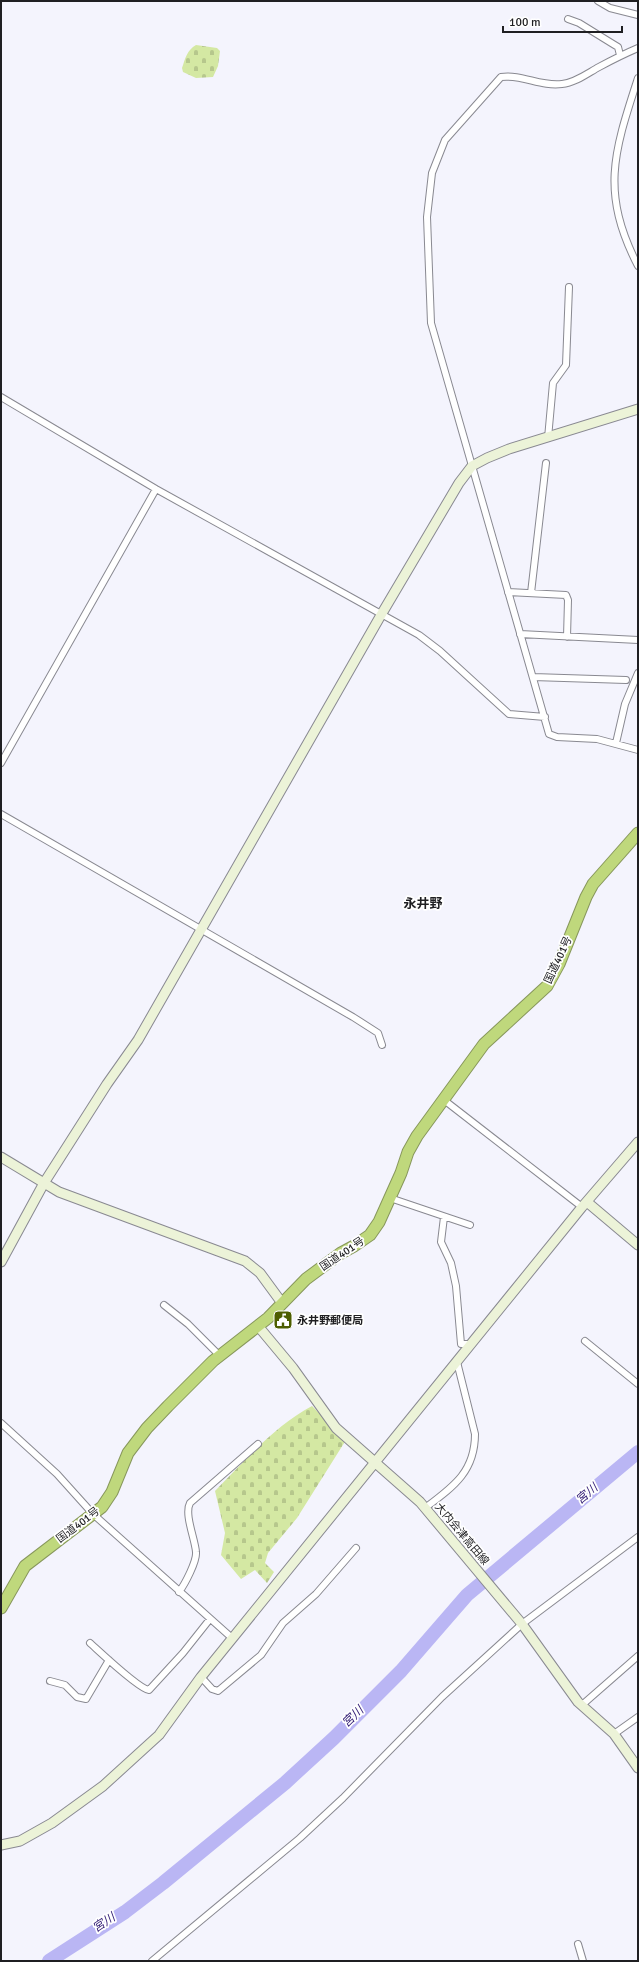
<svg xmlns="http://www.w3.org/2000/svg" width="639" height="1962" viewBox="0 0 639 1962" font-family="Signika,'Noto Sans JP',sans-serif">
<defs>
<pattern id="cemetery-stones" width="16" height="16" patternUnits="userSpaceOnUse"><rect width="16" height="16" fill="#d4e8a3"/><path d="M2 7V4a2 2 0 0 1 4 0v3zM10 15v-3a2 2 0 0 1 4 0v3z" fill="#b6c78c"/></pattern>
</defs>
<rect width="100%" height="100%" fill="#f4f4fd"/>
<path fill="url(#cemetery-stones)" d="M196,45L217,48L220,51L218,66L213,77L196,78L183,72L182,68C185,59 187,50 196,45Z
M312,1406L346,1440L297,1518L268,1553L265,1563L274,1572L267,1583L255,1570L241,1579L221,1555L225,1533L215,1491C245,1461 274,1426 312,1406Z"/>
<g fill="none" stroke-linecap="round" stroke-linejoin="round">
<path stroke="#bab6f4" stroke-width="14" d="M49,1961L125,1912L163,1883L285,1783L334,1738L401,1671L467,1595L638,1452"/>
<defs>
<path id="street" d="M598,1L610,8L638,15
M568,19L579,23L613,44L618,47L620,55
M638,48C624,54 612,60 599,67C588,73 575,83 562,84C541,87 522,74 501,77L445,140L432,173L427,217L431,323L549,734L557,737L597,739L638,750
M638,78C614,152 600,192 638,266
M1,397L156,489L419,635L440,651L509,714L545,717
M548,438L553,383L566,365L569,287
M508,592L566,595L568,600L567,637
M531,593L546,463
M520,634L638,640
M533,677L626,680
M616,743L625,704L638,673
M1,763L156,489
M1,814L353,1017L378,1033L382,1045
M444,1100L582,1207
M390,1198L470,1225
M444,1217L441,1242L451,1263L456,1286L461,1344H471
M164,1305L188,1324L220,1356
M585,1341L638,1384
M1,1423L57,1474L93,1514L232,1638
M425,1508C453,1487 475,1472 475,1434L457,1362
M179,1592C185,1584 197,1561 196,1552C195,1539 184,1514 190,1503L258,1444
M90,1643C99,1651 139,1689 149,1690L183,1653L210,1619
M201,1677L212,1689L218,1691L261,1655L283,1623L316,1594L356,1548
M50,1681L65,1685L77,1697L86,1699L109,1660
M582,1705L638,1656
M614,1734L638,1717
M578,1944L583,1961
M152,1961L300,1838L343,1798L442,1697L522,1624L638,1537"/>
<path id="secondary" d="M1,1157L59,1192L245,1261L260,1273L282,1303
M587,1202L638,1245
M1,1262L44,1183L107,1084L138,1040L381,615L459,483L472,466L487,458L509,449L638,409
M258,1326L293,1368L336,1428L420,1502L522,1624L578,1702L614,1734L638,1768
M1,1845L20,1841L52,1823L103,1786L159,1735L201,1677L582,1207L638,1142"/>
<path id="highway" d="M1,1608L25,1566L102,1507L112,1492L128,1453L147,1428L168,1406L213,1361L268,1318L306,1279L341,1253L354,1246L370,1235L379,1222L401,1173L408,1152L417,1136L484,1044L547,986L559,964L586,897L593,884L638,833"/>
</defs>
<use href="#street" stroke="#898991" stroke-width="8"/>
<use href="#secondary" stroke="#898991" stroke-width="11"/>
<use href="#highway" stroke="#87975c" stroke-width="13"/>
<use href="#street" stroke="#fff" stroke-width="6"/>
<use href="#secondary" stroke="#ecf3d8" stroke-width="9"/>
<use href="#highway" stroke="#bfd87c" stroke-width="11"/>
</g>
<defs>
<symbol id="civic-square" viewBox="-11 -11 22 22"><rect x="-9" y="-9" width="18" height="18" rx="4" fill="#4d5e01" stroke="#fff"/><path d="M-.6-6.5H3V-4.5H.6V-3L4-1V1h2V6H-6V1h2V-1L-.6-3ZM-1.2 2.5V6h2.4V2.5Z" fill="#fff"/></symbol>
</defs>
<g fill-rule="evenodd">
<use href="#civic-square" x="272" y="1309" width="22" height="22"/>
</g>
<g text-anchor="middle" dominant-baseline="central" stroke-width="3.5" stroke-linejoin="round" paint-order="stroke">
<g font-size="11" fill="#1f1f22" stroke="#fff">
<text transform="translate(558 960) rotate(-65)">国道401号</text>
<text transform="translate(342 1254) rotate(-34)">国道401号</text>
<text transform="translate(78 1525) rotate(-37)">国道401号</text>
<text transform="translate(462 1534) rotate(50)">大内会津高田線</text>
</g>
<g font-size="11" font-weight="bold" fill="#1f1f22" stroke="#fff" text-anchor="start">
<text x="297" y="1320">永井野郵便局</text>
</g>
<g font-size="12" font-style="italic" fill="#352077" stroke="#fff">
<text transform="translate(587 1494) rotate(-40)">宮川</text>
<text transform="translate(353 1717) rotate(-44)">宮川</text>
<text transform="translate(104 1923) rotate(-34)">宮川</text>
</g>
<g font-size="13" font-weight="bold" fill="#1f1f22" stroke="#fff">
<text x="423" y="904">永井野</text>
</g>
</g>
<rect width="639" height="1962" fill="none" stroke="#1f1f22" stroke-width="4"/>
<path d="M503 26v6h119v-6" fill="none" stroke="#1f1f22" stroke-width="2"/>
<text x="509" y="26" font-size="12" fill="#1f1f22" stroke="#ffffff" stroke-width="3" paint-order="stroke">100 m</text>
</svg>
